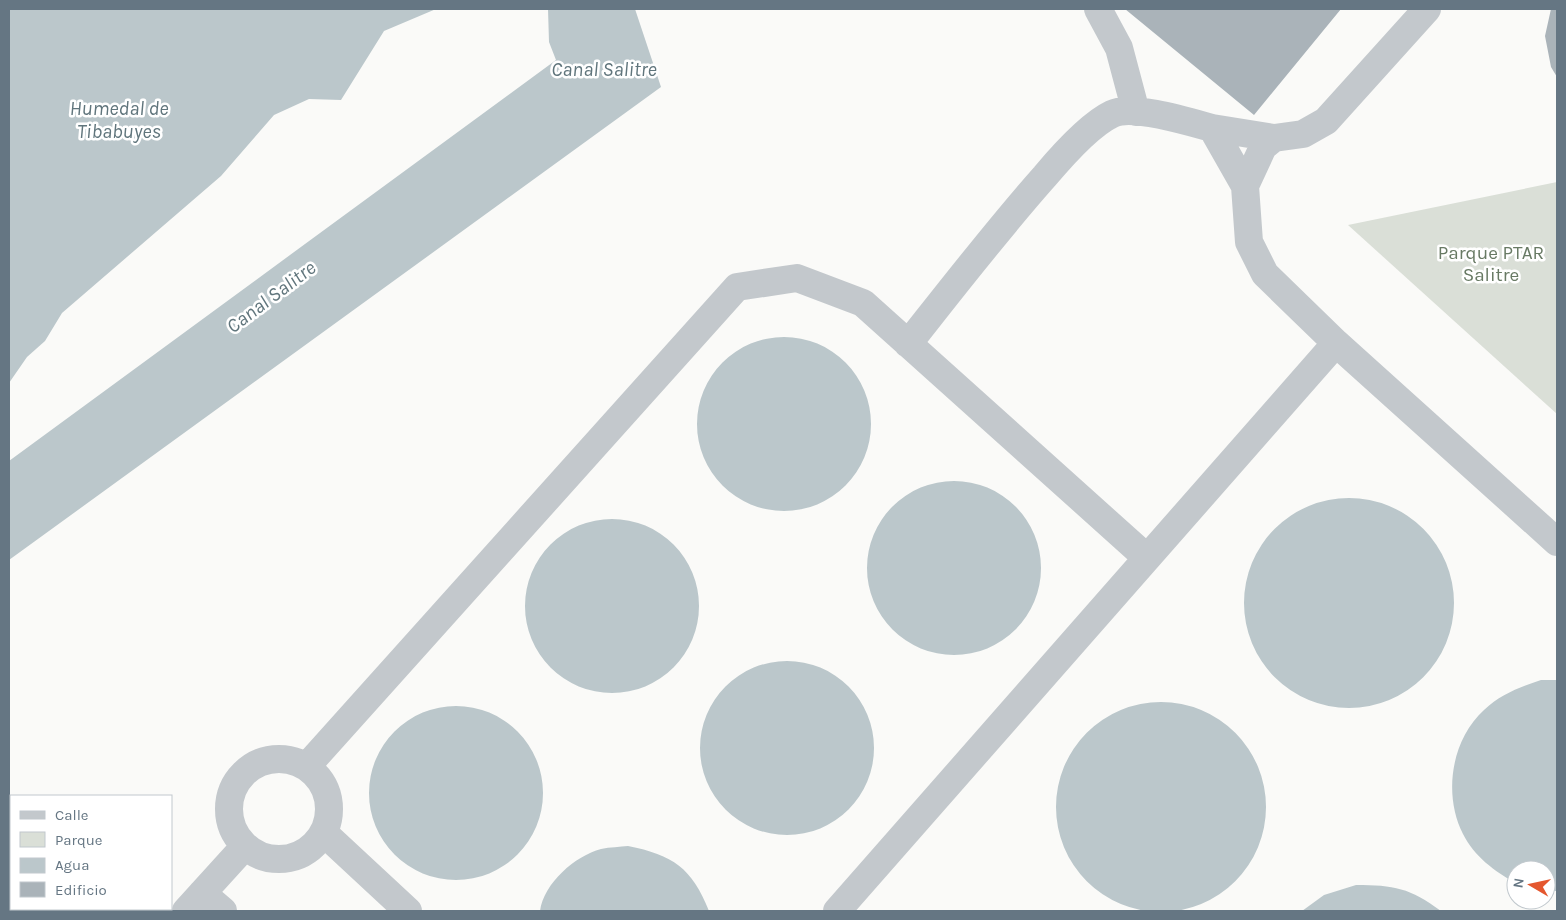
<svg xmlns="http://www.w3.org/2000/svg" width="1566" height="920" viewBox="0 0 1566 920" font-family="Karla,sans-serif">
<rect width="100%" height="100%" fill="#fafaf8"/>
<path fill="#dadfd7" d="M1557,182V414L1348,225Z"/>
<path fill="#bbc7cb" d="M9,9H436L384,31L341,100L309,99L274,115L221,176L62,313L45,341L27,357L9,383Z
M548,9H635L661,87L9,560V461L556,60L549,42Z
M697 424a87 87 0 1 1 174 0a87 87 0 1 1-174 0Z
M867 568a87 87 0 1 1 174 0a87 87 0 1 1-174 0Z
M1244 603a105 105 0 1 1 210 0a105 105 0 1 1-210 0Z
M525 606a87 87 0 1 1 174 0a87 87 0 1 1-174 0Z
M700 748a87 87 0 1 1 174 0a87 87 0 1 1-174 0Z
M1541,680H1557V891H1546V870H1516V883C1495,872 1474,856 1463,834C1443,795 1451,740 1484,710C1501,694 1520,687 1541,680Z
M1056 807a105 105 0 1 1 210 0a105 105 0 1 1-210 0Z
M369 793a87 87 0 1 1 174 0a87 87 0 1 1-174 0Z
M628,846C673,855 692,868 709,911H540C544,883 575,856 601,849C610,847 620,847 628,846Z
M1356,885C1394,885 1410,888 1441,911H1302L1324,895Z"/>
<path fill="#aab3b9" d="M1125,9H1341L1254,115Z
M1551,9H1557V77L1551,67L1545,36Z"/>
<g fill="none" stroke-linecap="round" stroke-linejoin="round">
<path stroke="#c3c8cc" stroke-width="28" d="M1098,9L1119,48L1136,112
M1427,9L1326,121L1303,134L1274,138L1263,147L1245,186L1249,242L1265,274L1336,343L1557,542
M1212,128L1274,138
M908,344C953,287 997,230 1045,176C1061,157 1089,125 1112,114C1132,104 1190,122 1212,128L1245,186
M229 809a50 50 0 1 1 100 0a50 50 0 1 1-100 0Z
M307,766L737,287L797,278L863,303L1147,558
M324,833L408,911
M202,893L223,911
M186,911L245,846
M837,911L1336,343"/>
</g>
<g text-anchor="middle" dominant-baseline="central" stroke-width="5" stroke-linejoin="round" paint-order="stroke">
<g font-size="19" fill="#687a64" stroke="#fff">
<text x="1491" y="253">Parque PTAR<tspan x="1491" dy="22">Salitre</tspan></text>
</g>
<g font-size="20" font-style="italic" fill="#60757c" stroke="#fff">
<text x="604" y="69">Canal Salitre</text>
<text x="119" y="108">Humedal de<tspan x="119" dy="23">Tibabuyes</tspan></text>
<text transform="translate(271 297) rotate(-37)">Canal Salitre</text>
</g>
</g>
<rect width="1566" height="920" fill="none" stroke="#657683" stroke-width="20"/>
<rect x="10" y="795" width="162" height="115" fill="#ffffff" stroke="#c1c8cd"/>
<rect x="20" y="811" width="25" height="8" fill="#c3c8cc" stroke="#c1c8cd"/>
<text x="55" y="820" font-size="15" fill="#657683">Calle</text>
<rect x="20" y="832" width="25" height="15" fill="#dadfd7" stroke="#c1c8cd"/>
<text x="55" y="845" font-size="15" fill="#657683">Parque</text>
<rect x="20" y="858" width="25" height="15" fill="#bbc7cb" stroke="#c1c8cd"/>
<text x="55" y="870" font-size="15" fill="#657683">Agua</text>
<rect x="20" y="882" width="25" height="15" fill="#aab3b9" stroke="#c1c8cd"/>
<text x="55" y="895" font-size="15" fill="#657683">Edificio</text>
<g transform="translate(1531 885) rotate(279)"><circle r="24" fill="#ffffff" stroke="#c1c8cd"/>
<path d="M0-4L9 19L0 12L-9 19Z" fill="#e4572e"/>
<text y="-8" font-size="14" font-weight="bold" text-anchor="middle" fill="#657683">N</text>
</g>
</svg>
